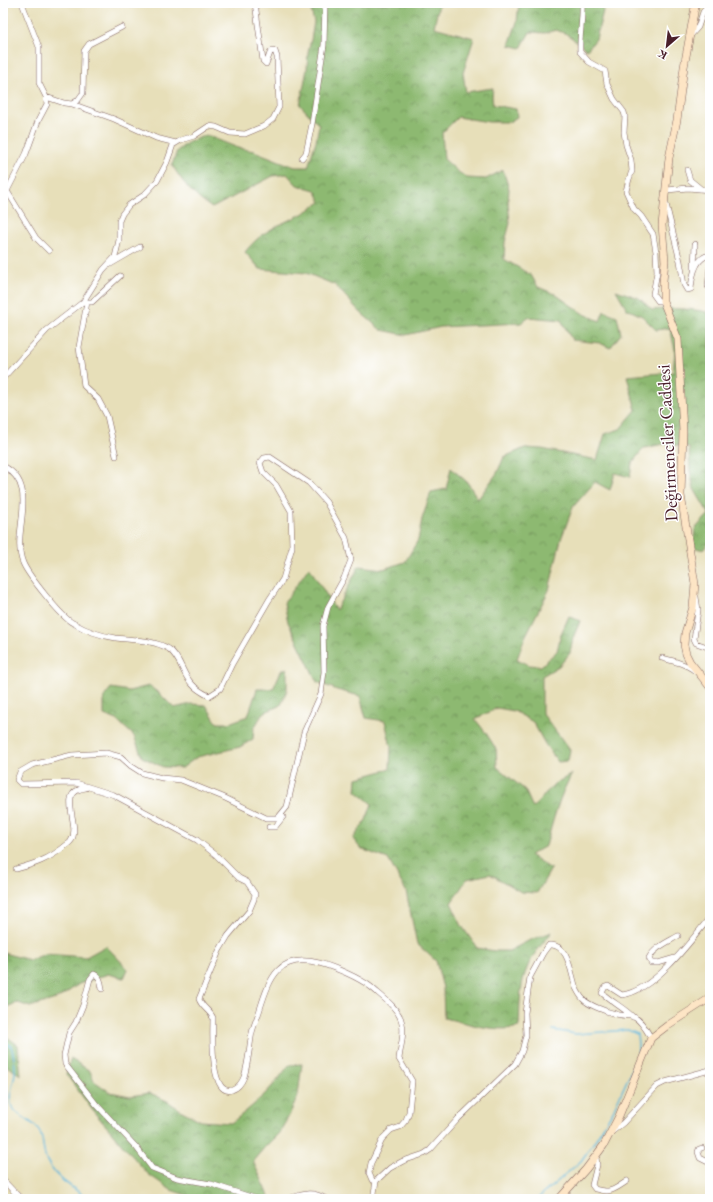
<svg xmlns="http://www.w3.org/2000/svg" width="713" height="1202" viewBox="0 0 713 1202" font-family="'EB Garamond',serif">
<defs>
<pattern id="forest-crowns" width="20" height="18" patternUnits="userSpaceOnUse"><rect width="20" height="18" fill="#8db971"/><path d="M2 6a3 3 0 1 1 6 0M12 15a3 3 0 1 1 6 0" fill="none" stroke="#75965d"/></pattern>
</defs>
<rect width="100%" height="100%" fill="#fff"/>
<filter id="ink" filterUnits="userSpaceOnUse"><feTurbulence type="fractalNoise" baseFrequency=".025" numOctaves="2"/><feDisplacementMap in="SourceGraphic" scale="8" xChannelSelector="R" yChannelSelector="G"/><feConvolveMatrix kernelMatrix="1 2 1 2 8 2 1 2 1" color-interpolation-filters="sRGB"/></filter>
<filter id="wash" filterUnits="userSpaceOnUse"><feTurbulence type="fractalNoise" baseFrequency=".012" numOctaves="4" result="noise"/><feDisplacementMap in="SourceGraphic" scale="16" xChannelSelector="R" yChannelSelector="G"/><feGaussianBlur stdDeviation="0.9" result="paint"/><feColorMatrix in="noise" values="0 0 0 0 0 0 0 0 0 0 0 0 0 0 0 0 0 1.4 0 .05"/><feComposite in="paint" operator="in"/></filter>
<g filter="url(#wash)">
<rect width="100%" height="100%" fill="#e7dfb9"/>
<path fill="url(#forest-crowns)" stroke="#6c6c4e" d="M309,3H436L439,4L434,27L474,38L463,73L466,92L493,88L492,97L493,105L516,109L517,117L509,122H489L458,117L442,133L444,159L457,171L467,178L486,179L503,170L509,189L508,203L510,223L505,242L504,259L531,275L538,287L555,294L582,313L600,321L604,311L617,316L621,334L610,348L600,343L572,340L561,320L528,317L521,323L441,327L406,335L381,330L360,312L335,285L306,273L260,269L245,252C260,233 274,227 296,217C305,213 313,207 321,202L315,190L297,185L287,174L273,176L212,208C192,195 184,184 172,165L177,151L187,143L206,135L238,148L254,151L295,167H308L316,141L319,125L300,105L307,69L308,52L311,40L314,22Z
M519,3H605L596,39L587,50L567,34L556,30L545,33L530,32L521,48L509,45L517,22Z
M616,290L639,298L652,310C671,308 688,308 707,312L710,318V541L703,550L693,547L695,529L709,514L694,489L690,471L689,447L664,444L644,448L632,463L630,477L615,473L610,490L595,482L573,507L561,539L549,590L525,637L517,659L529,665L541,666L557,651L561,634L569,616L580,621L573,638L570,653L559,666L542,676V713L570,750L568,761L558,762L545,744L533,722L514,711L497,708L475,719L486,733L496,749L497,767L525,790L533,808L554,784L572,774C559,796 553,821 546,846L530,855L551,869L537,893L521,892L490,874L467,879L451,903L462,926L477,948L495,951H509L530,940L552,932C542,944 531,956 526,971C519,988 520,1009 519,1027C495,1033 468,1023 444,1018L443,988L436,961L417,944L406,891L388,859L361,849L353,839L366,820L372,804L356,791L357,778L390,769L391,747L385,721L366,718L360,696L337,690L317,682L288,622L284,603L309,567L336,610L359,566L383,569L405,562L418,540L422,519L431,492L446,489L451,468L467,482L478,499L497,473L504,457L525,448L542,449L597,460L605,434L620,429L636,410L627,376L673,372L675,350L670,328L656,330L642,316L627,309Z
M287,668V690L281,705L263,713L254,728L253,739L240,747L197,757L182,768L163,767L142,757L134,736L117,720L104,715V697L111,688L129,691L149,686L160,694L174,708L191,704L206,705L217,723H229L248,716L257,689H273L281,671Z
M106,946L128,969L124,978L108,974L79,984L59,998L30,1007L18,1003L3,1008V953L30,960L45,954L86,957Z
M3,1034L18,1045L21,1075L8,1067L3,1061Z
M71,1059L90,1071L94,1081L110,1092L130,1096L150,1093L167,1101L182,1111L201,1121L231,1123C255,1105 272,1089 289,1065L302,1064L298,1095L289,1116L279,1133L264,1148L253,1161C258,1174 266,1186 270,1199H198L171,1190L148,1174L93,1111L66,1074Z"/>
<g fill="none" stroke-linecap="round" stroke-linejoin="round">
<path stroke="#5cb5d9" stroke-width="1.5" d="M3,1042L11,1046C14,1055 15,1064 15,1073C14,1084 7,1096 12,1107C17,1116 32,1121 38,1129C44,1136 42,1147 45,1155C46,1160 49,1165 52,1169C60,1182 76,1188 87,1199
M537,1199L581,1161L594,1142L613,1111L638,1056V1044L637,1034L628,1030L576,1034L553,1030"/>
</g>
</g>
<g filter="url(#ink)">
<g fill="none" stroke-linecap="round" stroke-linejoin="round">
<defs>
<path id="street" d="M582,4C583,20 579,36 580,52L589,62L605,71L607,84L614,99L624,112L625,116L624,132L626,145L631,160L632,171L629,179L626,191L634,209L641,216L653,234L656,252L657,272L653,294L658,301H663
M690,36L698,27L703,12L710,4
M46,97L64,103L72,104L78,100L83,93L84,51L89,44L122,27
M72,104L114,119L156,138L176,143
M302,158L306,153L312,124L324,45L325,3
M687,170L690,180L701,189
M667,190L688,188L710,190
M7,191L36,238L49,251
M3,195L7,191L26,154L38,121L47,104L46,97L39,83V47L22,3
M666,204L680,261L684,285L687,290L691,289C692,277 695,257 710,255
M109,265L140,247
M710,267L708,286H710
M694,269L695,244
M84,302H92L120,276
M87,302L79,347L84,386L98,399L107,416L116,456
M3,378L47,330L83,302L103,270L115,257L119,240V221L122,214L129,205L144,195L157,181L167,162L173,145L181,140L194,136L209,126L216,127L230,133L245,134L264,126L273,119L279,107L277,57L275,51L273,50L270,53L266,64L263,61L255,3
M3,466C42,486 10,532 23,563C28,575 62,618 73,623C85,630 102,636 116,638C133,640 154,640 169,649C181,658 182,674 192,684C197,690 203,693 209,696L220,689L232,664L269,600L283,579L292,547L291,511L276,485L263,472L260,463L264,458L270,457L309,483L326,502L346,538L351,560L344,578L328,607L323,626L324,672L321,694L304,732L287,807L278,818H266L223,797L181,780L162,778L142,773L131,766L121,757L106,753L72,755L32,765L20,772L17,780L21,784L76,783L114,795L197,840L216,855L239,878L247,882L255,894L254,899L249,911L228,936L219,951L199,999C202,1008 210,1010 213,1018C213,1030 209,1097 232,1090C238,1088 242,1082 244,1077C248,1064 249,1051 251,1038C252,1028 257,1019 260,1009C270,977 279,953 319,963C334,967 358,977 371,987C382,997 399,1008 402,1023C405,1034 400,1048 399,1059L412,1081L409,1112L406,1120L400,1127L391,1130L383,1138L371,1163L369,1173L372,1180L376,1182
M696,597L698,610L694,639L696,643L710,648
M662,658C674,661 686,664 695,671
M269,827H275L283,817
M16,869C35,864 49,859 64,847C66,845 70,843 71,841C82,825 55,791 86,788
M675,958L658,963H651L649,958C655,947 668,942 678,936
M102,989C101,983 101,977 94,974L90,979L83,1005L76,1022L69,1033L64,1055L65,1064L96,1104L136,1147L152,1168L177,1178L211,1184L257,1199
M633,1017C624,1008 612,1002 602,993L605,987L608,986L622,995C654,991 691,941 710,917
M613,1131L623,1123L657,1086L665,1082L710,1070
M702,1148L699,1149L698,1152L700,1158L710,1163
M596,1157L597,1165L592,1185L595,1189C610,1194 615,1189 627,1181
M3,1180L21,1199
M288,1199C303,1194 312,1190 326,1199
M373,1199L376,1181L390,1168L403,1161L424,1154L430,1150L458,1119L515,1064L522,1051L526,1035L525,1013L530,977L543,953L549,945C569,943 571,975 576,988C578,992 580,996 583,999C588,1005 607,1012 616,1014C621,1016 629,1015 634,1017C642,1021 647,1031 651,1038"/>
<path id="secondary" d="M694,3L695,7L684,67L677,120L669,158L662,225L665,261L663,281V301L678,339L683,432L681,495L695,584L693,607L685,633L684,645L686,654L690,662L710,687
M559,1199L586,1169L604,1145L619,1116L651,1038L668,1025L710,998"/>
</defs>
<use href="#street" stroke="#81625d" stroke-width="6"/>
<use href="#secondary" stroke="#81625d" stroke-width="8"/>
<use href="#street" stroke="#fff" stroke-width="5"/>
<use href="#secondary" stroke="#fde5c5" stroke-width="7"/>
</g>
</g>
<g text-anchor="middle" dominant-baseline="central" stroke-width="3" stroke-linejoin="round" paint-order="stroke">
<g font-size="18" fill="#4a1f2b" stroke="#fff">
<text transform="translate(667 443) rotate(-93)">Değirmenciler Caddesi</text>
</g>
</g>
<rect width="713" height="1202" fill="none" stroke="#fff" stroke-width="16"/>
<g transform="translate(667 46) rotate(208)" stroke="#ffffff" stroke-width="3" paint-order="stroke">
<path d="M0-3L7 15L0 10L-7 15Z" fill="#4a1f2b"/>
<text y="-6" font-size="11" font-weight="bold" text-anchor="middle" fill="#4a1f2b">K</text>
</g>
</svg>
